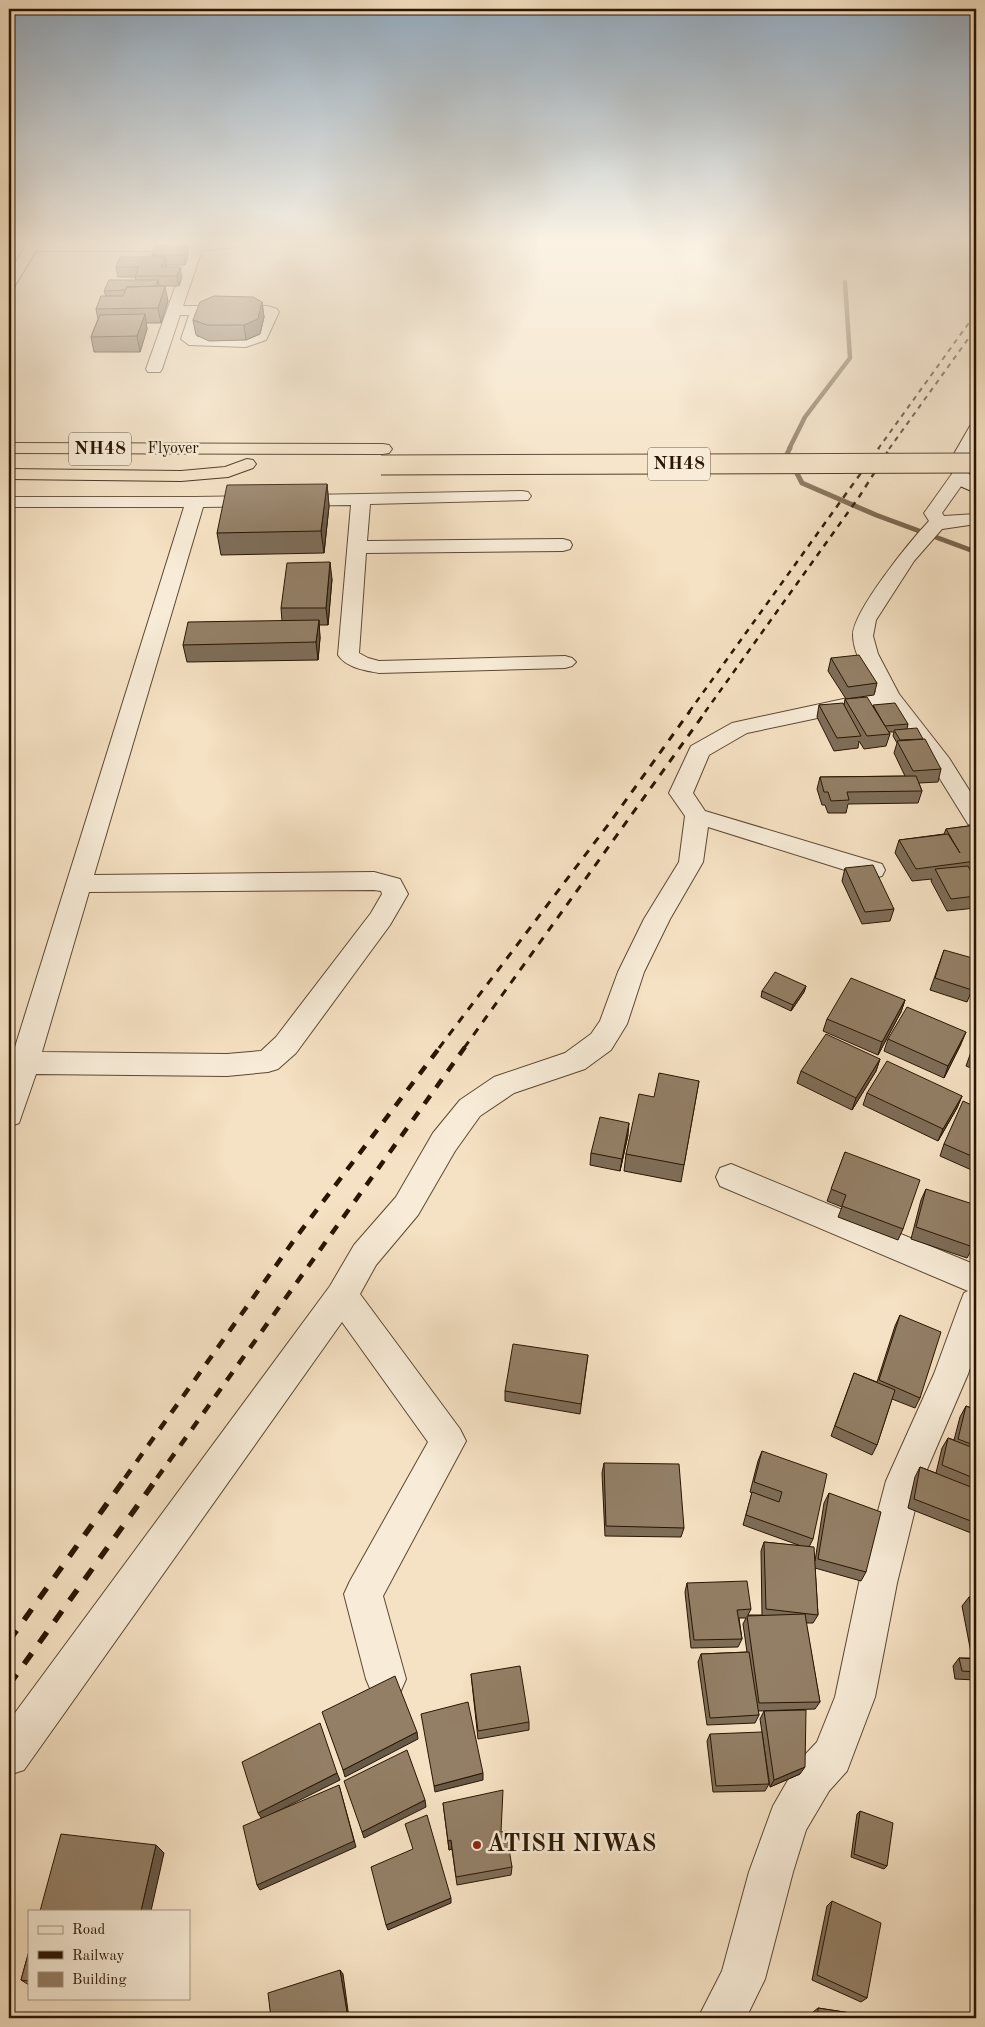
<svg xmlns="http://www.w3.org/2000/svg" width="985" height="2027" viewBox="0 0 985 2027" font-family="'Old Standard TT',serif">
<rect width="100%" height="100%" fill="#f5e1c3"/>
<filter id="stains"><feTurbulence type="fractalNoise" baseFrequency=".004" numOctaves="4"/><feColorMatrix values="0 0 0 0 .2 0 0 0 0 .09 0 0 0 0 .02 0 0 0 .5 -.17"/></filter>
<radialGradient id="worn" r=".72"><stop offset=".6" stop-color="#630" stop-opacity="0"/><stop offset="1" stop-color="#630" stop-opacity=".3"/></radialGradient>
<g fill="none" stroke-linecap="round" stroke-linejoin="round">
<path stroke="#7a664e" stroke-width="4.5" d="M789,449L805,417L850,358L845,282"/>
<path stroke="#7a664e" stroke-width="5" d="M790,448L787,454L802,483L876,515L976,552"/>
<defs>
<path id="street" d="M31,243H243L236,247L202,250L183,306H267L277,309L279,312L266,340L246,347L189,345L181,339L189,315H180L162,369L160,372H148L146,369L188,251H32L25,247ZM264,314L255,334L245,337H197L204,315Z
M960,470L966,471L969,475L942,513L944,516L976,514V524L942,529L914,561L876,620L873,636L878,654L899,694L949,758L976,801V827L968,824L932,766L884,704L747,733L709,755L693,793L705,811L882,864L885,870L882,876L873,878L864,876L708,827L703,862L670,919L644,972L627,1024L611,1050L585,1069L514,1093L480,1116L455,1151L418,1215L376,1265L360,1294L460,1429L466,1441L383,1596L406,1679L400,1693L386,1699L372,1693L366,1679L344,1594L350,1581L428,1442L342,1322L24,1770L9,1775V1721L330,1286L354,1245L396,1197L433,1133L460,1100L494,1077L565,1053L591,1034L600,1021L618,972L644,919L679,862L685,816L669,793L691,746L732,723L876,692C868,676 853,654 853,635C853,611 911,540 929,521L924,513L927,509L954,471Z
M522,491L528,492L531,496L528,500L370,504L367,541L563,539L570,541L572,545L570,549L563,551L366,553L359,653L368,658L379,661L565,656L572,658L576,662L572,666L565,668L379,673C364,670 347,668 338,655L351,505L203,507L94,875L374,872L400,879L408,894L390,925L296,1053L278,1069L268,1072L227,1076L36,1074L19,1123L9,1127L10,1063L184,507H9V497H195ZM374,890L381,891L382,894L371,913L276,1037L261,1051L227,1054L42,1052L89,892Z
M731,1164L976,1265V1350L968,1374L922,1481L897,1583L875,1697L847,1771L829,1791L806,1830L793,1872L765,1979L746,2018H698L722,1971L749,1872L773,1806L799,1761L817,1742L835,1697L859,1583L886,1481L934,1374L960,1303L964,1293L968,1291L720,1186L716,1177L720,1168Z"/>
<path id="secondary" d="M9,243H18L14,250L9,251Z
M27,243H41L14,287L9,288V273Z
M976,425V445L965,466L969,474L976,481V493L960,486L947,466L970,426Z"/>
<path id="highway" d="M9,443L383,444L389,445L392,449L389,453L383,454L9,453Z
M247,459L253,460L256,464L253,468L228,477L181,481L9,479V469L181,471L225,467Z"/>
</defs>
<use href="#street" stroke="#5c4832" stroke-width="2"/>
<use href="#secondary" stroke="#291501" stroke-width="2"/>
<use href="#highway" stroke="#291501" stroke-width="2"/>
<use href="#street" fill="#f8ecd8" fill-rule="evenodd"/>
<use href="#secondary" fill="#f8ecd8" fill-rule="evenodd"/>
<use href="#highway" fill="#f5e1c3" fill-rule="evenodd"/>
<path stroke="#291501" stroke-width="2" stroke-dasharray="5 5" stroke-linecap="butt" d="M878,449L976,313
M889,449L976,328"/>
<path stroke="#291501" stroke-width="2.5" stroke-dasharray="6 6" stroke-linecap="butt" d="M689,712L879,448
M705,712L859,497L890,448"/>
<path stroke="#291501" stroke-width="3" stroke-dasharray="8 8" stroke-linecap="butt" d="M439,1048L611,821L690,711
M464,1048L706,711"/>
<path stroke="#291501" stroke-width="4.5" stroke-dasharray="10 10" stroke-linecap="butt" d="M125,1478L297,1236L440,1047
M157,1478L465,1047"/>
<path stroke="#291501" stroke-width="5.5" stroke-dasharray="13 13" stroke-linecap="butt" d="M9,1641L126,1477
M9,1685L158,1477"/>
<defs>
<path id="highway-bridge" d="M381,465L976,463"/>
</defs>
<use href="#highway-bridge" stroke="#291501" stroke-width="21" stroke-linecap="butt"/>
<use href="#highway-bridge" stroke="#f5e1c3" stroke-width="19"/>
</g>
<path fill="#7e6d58" stroke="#291501" d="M187,245L188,255L185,265H166V267L182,277L179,286H159L168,301L161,323H146L147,329L140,352H94L91,337L98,319L96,309L106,296L104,291L136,280L135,277H118L116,267L152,257V255Z
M262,302L264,317L260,334L246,340L209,341L196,335L193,320Z
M327,484L329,506L324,553L221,555L217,533Z
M332,579L328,625H319L320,638L318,660L187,662L183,645L282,621L281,608Z
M831,658L877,683L874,695L846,699L828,671Z
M845,699L872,706L908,724L907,729L941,769L938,782L919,783L922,791L918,803L848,804L846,813H828L825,805H822L817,789L820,777L905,776L894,753L897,743L893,736L894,732H889L890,734L886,746L864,749L859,741L858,748L834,751L817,717L819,705H844Z
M976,825V908L947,911L931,881L932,879L912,881L895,853L899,840L944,834L946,829Z
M845,868L894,909L890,921L862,924L842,881Z
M944,950L972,990L967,1002L930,990Z
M806,986L804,992L791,1011L761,997L762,991Z
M905,1000L901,1012L878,1055L823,1031L827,1019Z
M976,1038V1070L966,1066Z
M888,1039L961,1044L944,1078L884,1051Z
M880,1059L876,1071L852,1110L797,1083L801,1071Z
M699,1081L681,1182L624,1171L626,1154L654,1097Z
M867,1093L962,1096L957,1108L938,1141L863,1105Z
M976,1107V1172L940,1156L944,1144Z
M628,1135L620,1171L590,1165L591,1153Z
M845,1152L903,1229L898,1240L838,1217L842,1207L827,1201Z
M926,1189L973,1247L967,1258L911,1239L921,1200Z
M900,1315L920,1398L915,1408L892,1399L877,1445L872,1455L831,1436L854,1373L877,1382L895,1326Z
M588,1355L580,1414L505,1401V1391Z
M966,1406L976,1410V1535L908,1508L915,1477L920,1467L936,1473L942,1448L948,1438L954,1440L960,1417Z
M762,1451L813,1539L809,1547L815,1561L824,1503L829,1493L866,1572L861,1581L815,1568L818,1615L813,1623H806L820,1702L815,1709L758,1711L759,1715L755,1723L707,1725L698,1662L701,1654L747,1652L743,1624L746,1618H739L742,1639L738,1647L691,1648L685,1592L687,1583L751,1609L748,1615H762L761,1551L764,1542L801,1546L743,1525L752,1493L750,1492L758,1461Z
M604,1463L684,1528L681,1537L605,1536L602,1473Z
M969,1597H976V1680L955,1679L953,1666L959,1658H972L962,1606Z
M471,1674L529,1722V1730L478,1739Z
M764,1711L800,1774L770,1787L760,1719Z
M710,1734L769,1784L765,1791L713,1792L707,1741Z
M443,1803L501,1832L512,1867L511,1875L457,1885L452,1849L449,1850Z
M860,1811L887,1866L884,1869L851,1857L857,1814Z
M832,1901L867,1998L861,2002L812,1980L827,1906Z
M29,1951V1985L21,1980Z
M818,2008L883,2018H813V2012Z"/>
<path fill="#675947" stroke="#291501" d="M187,245L188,255L185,265L184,255Z
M165,257L167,267L163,277L161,267Z
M180,267L182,277L179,286L177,276Z
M158,280L160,290H155Z
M165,286L168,301L161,323L158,308Z
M262,302L264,317L260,334L246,340L244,325Z
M145,314L147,329L140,352L137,336Z
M327,484L329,506L324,553L321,531Z
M330,562L332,579L328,625L326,608Z
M319,620L320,638L318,660L316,642Z
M806,986L804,992L791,1011L793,1005Z
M905,1000L901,1012L878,1055L882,1042Z
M966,1032L961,1044L944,1078L948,1066Z
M880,1059L876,1071L852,1110L856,1098Z
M962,1096L957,1108L938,1141L943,1129Z
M629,1123L628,1135L620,1171L622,1159Z
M417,1732L418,1739L345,1777L343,1770Z
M805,1767L800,1774L770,1787L774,1780Z
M337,1773L340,1780L262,1819L258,1813Z
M483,1773V1780L435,1792L434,1786Z
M339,1785L356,1847L260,1890L257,1885Z
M425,1800L426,1807L364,1838L362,1832Z
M451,1840L452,1849L449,1850L448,1841Z
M156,1845L164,1853L151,1911H141Z
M451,1898V1903L388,1930L386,1925Z
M340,1970L343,1974L349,2018H348Z"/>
<path fill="#937f66" stroke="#291501" d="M155,245H187L184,255H152Z
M120,257H165L161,267H180L177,276H135L139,267H116Z
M109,280H158L156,286L127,287L125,290L104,291Z
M165,286L158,308L96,309L101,296H123L127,287Z
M214,296L253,297L262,302L258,319L244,325H207L193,320L200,302Z
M145,314L137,336L91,337L100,315Z
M327,484L321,531L217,533L227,485Z
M330,562L326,608H281L287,563Z
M319,620L316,642L183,645L188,622Z
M859,655L877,683L848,687L831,658Z
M867,697L890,734L867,736L845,699Z
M843,703L861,736L837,738L819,705Z
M895,703L908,724L885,726L873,705Z
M917,728L923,739L900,740L894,730Z
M925,739L941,769L913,771L897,741Z
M916,776L922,791L847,792L849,800L831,801L828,792H824L820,777Z
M976,825V861L916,869L899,840L948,834L960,853L946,829Z
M976,863V871L971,864Z
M873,865L894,909L865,912L845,868Z
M968,866L976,881V896L951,899L935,869Z
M944,950L976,959V976L972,990L935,978Z
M775,972L806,986L793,1005L762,991Z
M851,978L905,1000L882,1042L827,1019Z
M907,1007L966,1032L948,1066L888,1039Z
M826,1034L880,1059L856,1098L801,1071Z
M976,1040V1056L971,1054Z
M887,1061L962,1096L943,1129L867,1093Z
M659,1073L699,1081L684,1165L626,1154L639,1094L654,1097Z
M963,1101L976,1107V1158L944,1144Z
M600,1117L629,1123L622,1159L591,1153Z
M845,1152L920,1180L903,1229L842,1206L846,1195L831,1189Z
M926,1189L976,1205V1232L973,1247L916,1227Z
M900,1315L941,1332L920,1398L879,1380Z
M513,1344L588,1355L581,1404L505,1391Z
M854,1373L895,1390L877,1445L835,1426Z
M966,1406L976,1410V1446L958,1439Z
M948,1438L976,1449V1479L942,1465Z
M762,1451L827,1474L813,1539L746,1515L752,1492L779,1502L782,1492L754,1482Z
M604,1463L679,1464L684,1528L606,1526Z
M920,1467L976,1489V1523L914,1499Z
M829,1493L881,1512L866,1572L818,1559Z
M764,1542L814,1547L818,1615L766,1609Z
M747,1581L751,1609L737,1610L742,1639L694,1640L687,1583Z
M969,1597H976V1637Z
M805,1614L820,1702L759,1703L747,1616Z
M749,1652L759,1715L710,1718L701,1654Z
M959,1658L976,1659V1672L962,1671Z
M520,1666L529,1722L478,1731L471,1674Z
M395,1676L417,1732L343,1770L322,1712Z
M468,1702L483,1773L434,1786L421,1714Z
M806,1710L805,1767L774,1780L764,1711Z
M320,1723L337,1773L258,1813L242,1762Z
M762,1732L769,1784L716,1786L710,1734Z
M407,1750L425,1800L362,1832L344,1781Z
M339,1785L354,1841L257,1885L243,1826Z
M503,1790L501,1832L506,1831L512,1867L456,1877L451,1840L448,1841L443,1803Z
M860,1811L893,1823L887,1866L854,1854Z
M427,1815L451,1898L386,1925L371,1867L413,1849L405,1824Z
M61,1834L156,1845L141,1911H40Z
M832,1901L881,1923L867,1998L817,1975Z
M29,1951V1981L21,1980Z
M340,1970L348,2018H271L268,1993Z
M818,2008L883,2018H818Z"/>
<linearGradient id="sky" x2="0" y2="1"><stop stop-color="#91aabf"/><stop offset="0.46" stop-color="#faf2e4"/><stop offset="1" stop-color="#faf2e4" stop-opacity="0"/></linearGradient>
<rect width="985" height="527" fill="url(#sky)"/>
<circle fill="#8f2418" stroke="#f8ecd8" stroke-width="2" cx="477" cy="1845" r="5"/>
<g text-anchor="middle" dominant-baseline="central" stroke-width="5" stroke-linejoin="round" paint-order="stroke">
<g font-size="16" fill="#291501" stroke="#f8ecd8">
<text x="173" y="449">Flyover</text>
</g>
<g fill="#f8ecd8" stroke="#675642" stroke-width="1">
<rect x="69" y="432.5" width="62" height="33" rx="4"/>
<rect x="648" y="447.5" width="62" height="33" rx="4"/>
</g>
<g font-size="19" font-weight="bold" fill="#291501">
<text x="100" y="449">NH48</text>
<text x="679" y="464">NH48</text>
</g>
<g font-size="24" font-weight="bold" fill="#291501" stroke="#f8ecd8" text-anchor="start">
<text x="487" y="1845">ATISH NIWAS</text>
</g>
</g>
<rect width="985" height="2027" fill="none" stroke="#f5e1c3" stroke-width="30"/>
<rect x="10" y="10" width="965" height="2007" fill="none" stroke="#291501" stroke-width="2.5"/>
<rect x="15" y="15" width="955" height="1997" fill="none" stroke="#291501"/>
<rect x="28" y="1910" width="162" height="90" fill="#f8ecd8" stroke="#a59682"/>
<rect x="38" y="1926" width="25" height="8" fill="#f8ecd8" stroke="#a59682"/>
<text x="72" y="1934" font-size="15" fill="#291501">Road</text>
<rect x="38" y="1951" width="25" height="8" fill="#291501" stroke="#a59682"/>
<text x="72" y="1960" font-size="15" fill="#291501">Railway</text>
<rect x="38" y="1972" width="25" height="15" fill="#937f66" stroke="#a59682"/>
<text x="72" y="1984" font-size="15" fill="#291501">Building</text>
<rect width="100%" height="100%" filter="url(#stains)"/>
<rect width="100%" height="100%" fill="url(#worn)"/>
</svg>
